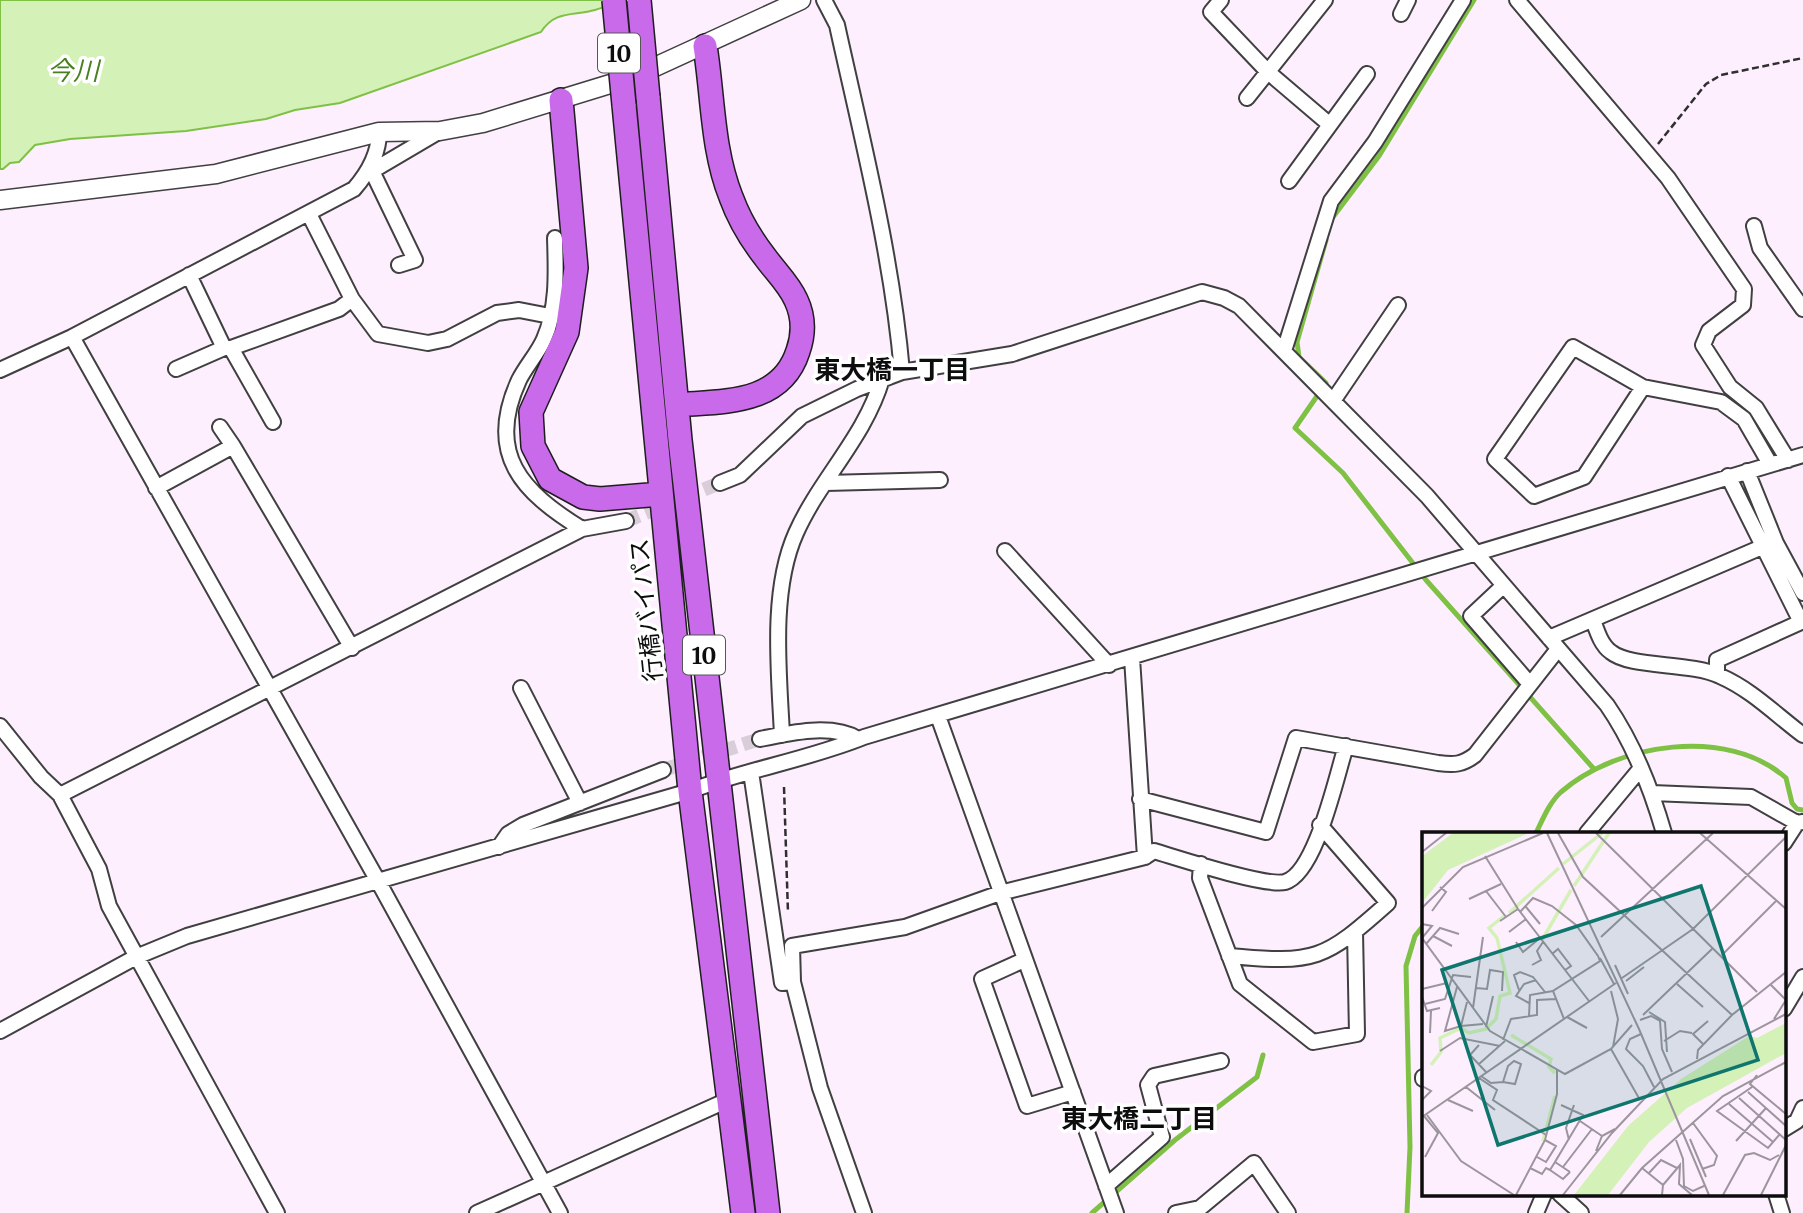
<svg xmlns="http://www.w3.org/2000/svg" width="1803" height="1213" viewBox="0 0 1803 1213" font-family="Merriweather,'Noto Sans JP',serif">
<rect width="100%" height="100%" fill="#fdeffe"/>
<path fill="#d4f1b8" stroke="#7fc145" stroke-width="2" d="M0,0H621C612,3 603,8 595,10C573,16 555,10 541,32L340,103L295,110L266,119L186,131L70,139L35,145L19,162L10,163L3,169H0Z"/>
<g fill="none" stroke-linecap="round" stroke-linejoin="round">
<path stroke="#7fc145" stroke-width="5" d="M1333,217L1379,156L1474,0
M1326,240L1297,342L1299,357L1326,383L1295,428L1343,473L1426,580L1594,769
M1536,833C1543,819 1549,803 1561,792C1617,743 1728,726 1786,778L1792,803L1797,809L1803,810
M1092,1213L1175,1140L1257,1077L1263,1055
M1407,1213L1410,1147L1406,966L1415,936L1423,926"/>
<path stroke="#d9cdda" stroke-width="14" stroke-dasharray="14 7" stroke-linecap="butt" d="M626,521L720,483
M663,770L760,739"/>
<defs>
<path id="minor" d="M824,0L837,25C862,139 892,255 902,372
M1221,0L1211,12L1268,72L1329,124
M1517,0L1668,178L1744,289L1743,305L1709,331L1703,345L1730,387L1756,408L1788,460
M1401,14L1408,0
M1247,98L1325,0
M372,171L415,260L399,265
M367,174L440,131
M1289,181L1367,74
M1754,226L1760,248L1803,309
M555,238C556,271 558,307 544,339C538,353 526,366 519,380C485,454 522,492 582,529
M352,299L378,334L428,343L447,339L497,313L519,310L550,316
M72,337L378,881L560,1213
M224,348H231L273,422
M231,348L339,309L352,299L309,214
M1284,351L1331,201L1375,142L1463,0
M176,369L224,348L189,275
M0,370L72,337L354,189C368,173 379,155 379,132
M1643,387L1573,347L1495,459L1534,496L1584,477L1643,387L1721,402L1744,419L1770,464
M1333,401L1398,305
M233,446L352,648
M1747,471L1776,543L1803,593
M720,483L740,475L802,416L857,389L902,372L1012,354L1202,292L1224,298L1239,306L1427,496L1607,705C1634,744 1651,788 1664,833
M826,483L940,480
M156,488L233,446L220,427
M1005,551L1109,665
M1503,586L1471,616L1529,683
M1593,620C1597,631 1601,645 1611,652C1630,668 1690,662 1720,676C1752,690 1775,714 1803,735
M1549,638L1762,547
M1717,674V660L1801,622L1728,476
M521,688L580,803
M938,716L1116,1213
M0,726L41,777L60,795L99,869L109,906L277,1213
M782,735C779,672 770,591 796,533C820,479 865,437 882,379
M760,739C788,733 832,723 858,739
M751,772L782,983L793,982
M1652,793L1751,797L1797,823
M60,795L582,529L626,521
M1140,799L1266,832L1296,738L1438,763C1454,765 1462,765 1475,755L1558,649
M1587,833L1641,768
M1784,843L1797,823L1803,822
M499,847L508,834L523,825L663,770
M1145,857L1154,851C1178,858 1265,887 1285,882C1316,873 1336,777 1346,746
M1201,864L1200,878L1240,984L1313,1042L1357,1034L1355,932
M1229,956C1316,964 1324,960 1388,903L1320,825
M1024,960L982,979L1027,1106L1073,1092
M1784,1009L1803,977
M0,1031L136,957L187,936L690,791C747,769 807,760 864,737L1803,455
M1423,1077V1079
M1784,1129L1797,1121L1803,1108
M1106,1186L1162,1137L1148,1085L1154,1076L1221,1061
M1560,1194L1581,1213
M1776,1194L1782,1213
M477,1213L730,1099
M864,1213L820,1088L793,982L792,946L905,927L1000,893L1145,857L1132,658
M1176,1213L1200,1208L1254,1163L1288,1213
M1536,1213L1544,1194"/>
<path id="tertiary" d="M0,200L216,174L379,132L440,131L483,123L633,77L801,0"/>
<path id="trunk" d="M648,97L680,440L768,1213
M561,100L576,268L567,332L531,412L533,446L550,479L583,497L600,499L661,494
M624,105L690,791L743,1213
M677,405C723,401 781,405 798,351C804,334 804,317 796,300C789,284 775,271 765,257C751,239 739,219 731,197C712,150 713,95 705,46"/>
</defs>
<use href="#minor" stroke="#404040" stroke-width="18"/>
<use href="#tertiary" stroke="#404040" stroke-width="21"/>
<use href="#trunk" stroke="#1e1e1e" stroke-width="26"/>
<path stroke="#2f2f2f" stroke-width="2.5" stroke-dasharray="7 3.5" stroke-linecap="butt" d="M1658,144L1706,84L1721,75L1803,58
M784,787L788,913"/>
<use href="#minor" stroke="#fff" stroke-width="14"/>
<use href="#tertiary" stroke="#fff" stroke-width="18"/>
<use href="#trunk" stroke="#c96aea" stroke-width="23"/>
<defs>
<path id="trunk-bridge" d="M614,0L624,105
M639,0L648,97"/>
</defs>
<use href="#trunk-bridge" stroke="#1e1e1e" stroke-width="26" stroke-linecap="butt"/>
<use href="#trunk-bridge" stroke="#c96aea" stroke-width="23"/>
</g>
<g text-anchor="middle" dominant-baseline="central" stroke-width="7" stroke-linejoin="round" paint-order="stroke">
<g fill="#fff" stroke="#565656" stroke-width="2">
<rect x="598" y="33.5" width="42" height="39" rx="5"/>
<rect x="683" y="635.5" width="42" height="39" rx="5"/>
</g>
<g font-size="23" font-weight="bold" fill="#0d0d0d">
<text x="619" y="53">10</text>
<text x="704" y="655">10</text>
</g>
<g font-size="24" fill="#0d0d0d" stroke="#fff">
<text transform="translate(646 610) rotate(-96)">行橋バイパス</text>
</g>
<g font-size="26" font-style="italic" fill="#48801f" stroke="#fff">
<text x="73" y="70">今川</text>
</g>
<g font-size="26" font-weight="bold" fill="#0d0d0d" stroke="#fff">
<text x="892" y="369">東大橋一丁目</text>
<text x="1139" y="1118">東大橋二丁目</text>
</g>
</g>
<g transform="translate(1422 832)">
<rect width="364" height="364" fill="#fdeffe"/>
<path d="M31,1H107L26,38L0,71V24ZM364,191V221L265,276L227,310L186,363H152L206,294L259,247L327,204L335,206Z" fill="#d4f1b8"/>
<path fill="none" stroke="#d4f1b8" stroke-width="3.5" d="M141,32L180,1M152,54L187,1M87,81L137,36M120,108L149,58M89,203L129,227L127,235L133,241M9,233L19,220L18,206L39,196L47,201L64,197L74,187L78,164L88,161L75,106L67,96L82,84M121,309L133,264"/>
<path fill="none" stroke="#9d959e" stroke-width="2" d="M125,1L217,197L287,363M136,1L161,45L310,183M174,1L335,160M278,1L364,77M0,20L24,1M63,24L96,77L167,169M64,59L84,85M47,67L79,52M104,75L118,92M0,76L41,35L121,1M10,79L24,60L18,55M98,80L111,66L130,74L154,93L176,124L178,129L131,159L142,187M78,89L96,77M0,92L10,94L0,106L68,199L143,242L189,217L210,193M87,100L104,87M11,104L30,114M179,105L291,1M94,110L101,120L118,106M4,112L18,96L37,102M130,122L136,117L149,134L143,138M300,123L354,69M178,126L192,152M110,133L119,128L115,119L121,110M193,133L206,162M200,146L271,97L364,5M204,149L222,135M255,152L281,175M349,153L364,168M35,155L23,199L39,194L45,170M54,156L65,157L68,138L81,140L80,159M0,157L25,151M97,158L92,143L98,140L111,145L123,160M189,159L196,187L191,215M0,165L5,179L18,176M107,171L94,164L102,152L114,148M3,172L23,167L31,143L49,145M51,176L61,105M227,180L243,190L245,220M221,183L290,117M107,184L108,163L131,159M145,185L165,196M352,187L364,168M218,188L229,184L238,189L240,217L250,240M39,194L61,192M64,195L71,164M8,201L9,179M219,202L208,207L204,217L221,234L232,255M81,208L89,187L115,183V168L134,167M242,209L258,199L270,201M281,212L271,202L286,189M57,213L48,223L65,241M189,217L218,268M18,219L38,206L78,214M275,227L276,218L310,183L364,140M57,232L83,209M335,243L328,252L364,282M59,244L69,251L81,250L86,234L92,229L99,232L93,252L81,250M57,246L75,258L71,268L124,303M0,254L9,259L0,268M44,255L73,278M330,255L295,279L346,316L358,302M326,260L364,294M317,266L364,308M26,268L51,279M307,272L351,310M139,273L161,283L133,330L148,340M5,283L39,329L92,363M2,284L16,301L3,325M0,285L194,151M158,289L180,304M271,291L295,324L292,333L280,337M268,307L284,345M147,308L144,296L152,273M254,308L261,327L262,354L271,359L282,354M314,309L344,276M174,319L180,304L193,297M115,325L124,330L134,314L123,308M133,330L128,338L141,347L148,340M141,335L170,297M108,336L120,342L124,336L128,338M220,336L241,353M227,341L239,328L255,336M94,363L123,308L135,262V238M141,363L190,301L241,247L364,182M198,363L220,336L301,264L364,230M240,363L241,353L258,333L257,352L270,363M301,363L323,323L332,321L348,328L357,323M339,363L364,313"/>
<path fill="#0f766e" fill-opacity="0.15" stroke="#0f766e" stroke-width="3.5" d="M279,54L336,228L76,313L20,138Z"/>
<rect width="364" height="364" fill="none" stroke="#0d0d0d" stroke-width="3.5"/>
</g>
</svg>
